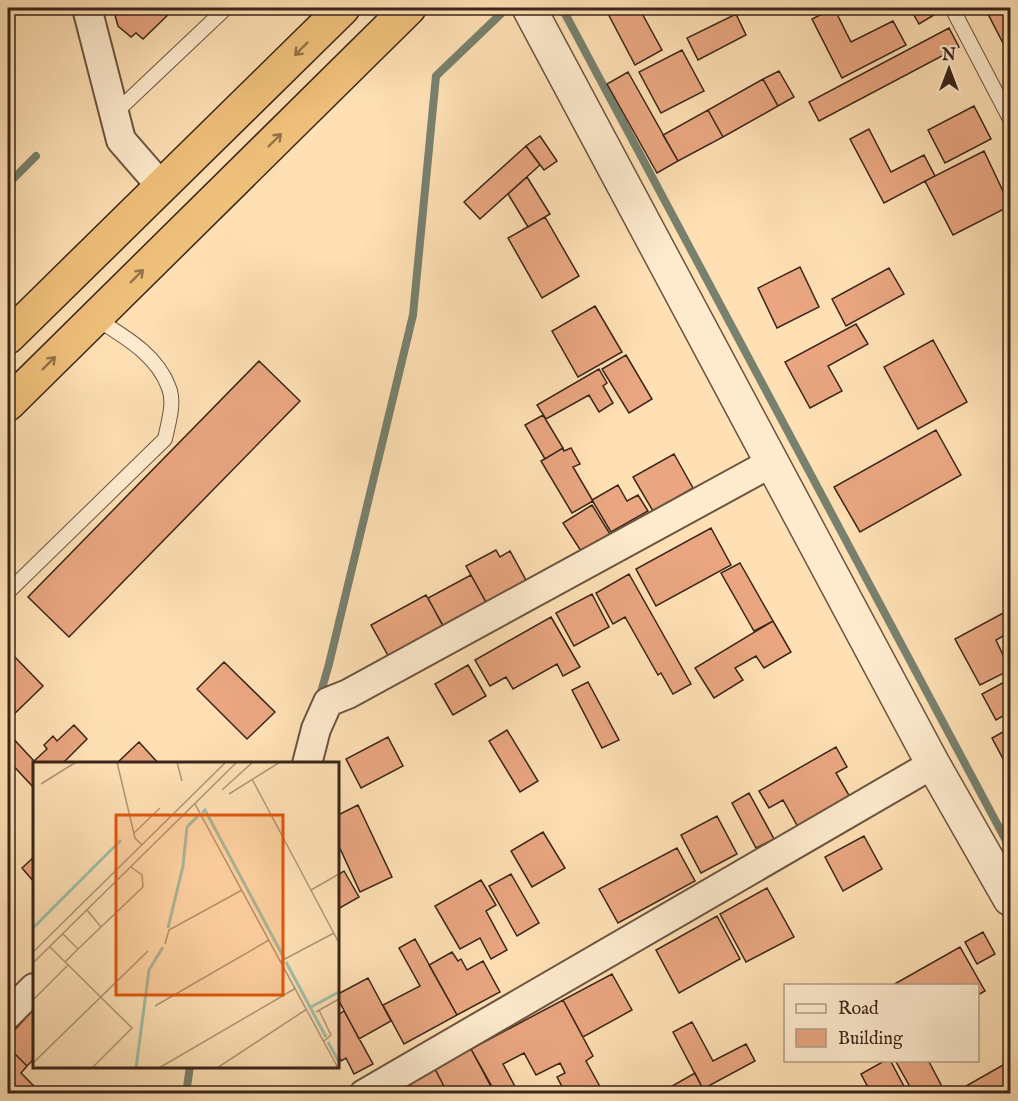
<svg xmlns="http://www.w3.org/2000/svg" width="1018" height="1101" viewBox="0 0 1018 1101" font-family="'IM FELL English',serif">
<rect width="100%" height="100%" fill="#fee0b4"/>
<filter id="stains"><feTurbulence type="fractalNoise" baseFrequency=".00333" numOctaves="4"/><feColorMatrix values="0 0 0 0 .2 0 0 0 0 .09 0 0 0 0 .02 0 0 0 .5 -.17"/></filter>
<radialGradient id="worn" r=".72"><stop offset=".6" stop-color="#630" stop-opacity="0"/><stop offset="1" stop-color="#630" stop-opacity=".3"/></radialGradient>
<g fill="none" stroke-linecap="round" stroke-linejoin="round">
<path stroke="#78816e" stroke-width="8" d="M562,8L1010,848
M8,184L36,156
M319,699L329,664L413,315L436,76L507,8
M186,1094L190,1066"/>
</g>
<path fill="#e9a681" stroke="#3b2518" stroke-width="1.5" d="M113,8H175L143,39L136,33L131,37L118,26Z
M605,8H639L662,50L635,65Z
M834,8L851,42L893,21L906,45L842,78L812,19Z
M910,8H937L939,12L919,24Z
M995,8H1010V44L1005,47L987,12Z
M736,14L746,35L698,60L687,38Z
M949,28L959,47L819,121L809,102Z
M682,50L704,91L661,113L639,72Z
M1010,53V69L1003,56Z
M779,71L794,97L778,106L763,79Z
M628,72L678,161L657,173L607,84Z
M763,79L778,106L723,137L708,110Z
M974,106L991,139L945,163L928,130Z
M708,110L723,137L678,161L663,135Z
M869,129L891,172L924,155L935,176L884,203L850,139Z
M540,136L557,161L544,170L526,146Z
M526,146L540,165L480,219L464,202Z
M984,151L1010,206L953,235L925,181Z
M527,177L550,214L528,227L508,194Z
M545,217L579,276L542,298L508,238Z
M800,267L819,307L777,328L758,288Z
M889,268L904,294L846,326L832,299Z
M595,306L622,352L578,377L552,331Z
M856,324L868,344L828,366L842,391L810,408L785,362Z
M933,340L967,402L918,429L884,367Z
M626,355L652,399L629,413L602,369Z
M259,361L300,401L69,637L28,597Z
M599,369L607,383L603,386L613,403L599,412L589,395L546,419L537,405Z
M543,415L563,448L545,459L525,425Z
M936,430L961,475L860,532L834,487Z
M563,448L564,451L571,448L580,464L573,467L593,501L572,513L541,461Z
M674,454L693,488L653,511L633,477Z
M618,485L627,501L638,495L648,511L611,532L592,500Z
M592,505L610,534L581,551L563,523Z
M711,528L731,565L656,606L636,569Z
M496,550L500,557L510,551L527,582L487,604L466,566Z
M740,563L773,621L754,631L721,573Z
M629,574L691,684L673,694L661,673L658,675L625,617L613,624L596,593Z
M471,575L487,604L444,628L428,598Z
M592,594L609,627L574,646L556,613Z
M426,595L445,629L390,659L371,625Z
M1005,612L1010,623V632L996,640L1010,670L980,685L955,639Z
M551,617L580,667L563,676L557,664L513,689L506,677L490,686L475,660Z
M773,621L791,652L764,668L756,656L735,668L743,680L714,698L695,668Z
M12,654L43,686L8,720V659Z
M224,662L275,712L247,739L197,689Z
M468,665L486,696L453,715L435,684Z
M1010,679V712L996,720L982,694Z
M588,682L619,740L602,748L572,690Z
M74,725L87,739L62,764H34V788L8,760V733L34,761L47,749L44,745L53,736L57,741Z
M1010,728V772L992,738Z
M507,730L538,781L520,792L489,741Z
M388,737L403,766L361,788L346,759Z
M139,742L159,764H116Z
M836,747L847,767L836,773L850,797L798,827L783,800L769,808L759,791Z
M749,793L774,839L756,848L732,803Z
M358,805L392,877L360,892L338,844V815Z
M717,816L737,854L701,873L681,835Z
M543,832L565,868L532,887L511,851Z
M864,836L882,869L843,891L825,857Z
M677,848L695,881L618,923L599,889Z
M34,857V882L22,868Z
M344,871L359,897L338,909V875Z
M511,874L539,923L517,936L489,886Z
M481,880L496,905L486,911L507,950L491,959L480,938L460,949L435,906Z
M767,888L794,937L746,962L720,914Z
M717,916L740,959L679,993L656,950Z
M983,932L995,954L977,964L965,942Z
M415,939L457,1015L404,1044L383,1005L420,986L399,948Z
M960,947L985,991L978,995V986H891Z
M452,952L458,961L461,959L467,970L483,961L500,992L457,1015L429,965Z
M612,974L632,1010L583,1037L563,1000Z
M368,978L391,1021L359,1039L338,999V994Z
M563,1000L593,1056L586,1061L604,1094H566L557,1077L565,1073L560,1063L536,1075L524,1053L503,1064L519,1094H495L471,1049Z
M34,1009V1059L27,1066L8,1047V1037Z
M344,1011L373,1064L354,1074L346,1058L341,1061L338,1054V1015Z
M692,1022L713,1061L746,1044L755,1061L703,1089L673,1032Z
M8,1047L27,1066L21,1073L37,1089L33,1094H8Z
M471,1049L495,1092L448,1094L435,1069Z
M886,1060H890L907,1092L903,1094H881L879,1089L871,1093L861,1074Z
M895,1060H928L946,1094H914Z
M1010,1061V1094H952Z
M435,1069L448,1094H390Z
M695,1073L703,1089L696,1094H658Z"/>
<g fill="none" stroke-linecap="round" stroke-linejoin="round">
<defs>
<path id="service" d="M952,8L1010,119
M114,114L226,8
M8,592L165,439C168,424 175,403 169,388C157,354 123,336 95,318"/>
<path id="minor" d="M87,8L121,140L161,186
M307,764L316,729L328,702L348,694L771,463
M8,1014L34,988
M364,1094L933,764"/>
<path id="tertiary" d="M529,8L933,764L1010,899"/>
<path id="trunk" d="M8,337L343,8
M8,404L409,8"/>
</defs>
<use href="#service" stroke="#6c543f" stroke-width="16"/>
<use href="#minor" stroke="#6c543f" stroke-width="32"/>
<use href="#tertiary" stroke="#6c543f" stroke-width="36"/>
<use href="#trunk" stroke="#3b2518" stroke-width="36"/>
<use href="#service" stroke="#feebce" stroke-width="14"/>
<use href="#minor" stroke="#feebce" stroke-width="28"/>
<use href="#tertiary" stroke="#feebce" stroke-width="33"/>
<use href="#trunk" stroke="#efc07a" stroke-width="33"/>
</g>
<defs><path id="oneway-shaft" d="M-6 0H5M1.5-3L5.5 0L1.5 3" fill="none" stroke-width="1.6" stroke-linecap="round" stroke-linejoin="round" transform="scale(1.5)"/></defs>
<g stroke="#957249">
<use href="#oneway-shaft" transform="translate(301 49) rotate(135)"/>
<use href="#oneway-shaft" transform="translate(275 140) rotate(-45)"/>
<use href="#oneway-shaft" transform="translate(137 276) rotate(-45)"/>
<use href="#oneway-shaft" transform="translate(49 363) rotate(-45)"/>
</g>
<g transform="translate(33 762)">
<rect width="306" height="306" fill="#fee0b4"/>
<path fill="none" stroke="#a1bea7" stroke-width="3" d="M169,51L172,48L251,196M0,166L88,78M135,166L150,104L154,65L165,54M253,200L293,275M278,245L306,230M295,280L306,300M103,306L116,208L130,185"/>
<path fill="none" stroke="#b09576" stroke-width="1.5" d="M84,0L102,76L109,83M144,0L149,19M219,17L306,181M8,22L43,0M189,28L220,0M196,32L247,0M162,42L305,306M101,71L127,46M278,128L306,112M68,165L110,125L109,113L98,105M30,172L45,187L68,165L54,148M132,182L136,168L209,128M17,185L99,266L59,306M0,190L193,0M248,199L301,171M32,200L45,187M0,201L204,0M0,238L35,203M122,244L236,178M286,248L298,273L291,279M283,250L306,237M0,301L115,189M126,306L263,226M184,306L274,247"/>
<path fill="#df560d" fill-opacity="0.15" stroke="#df560d" stroke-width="3" d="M83,53H250V233H83Z"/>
<rect width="306" height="306" fill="none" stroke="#3b2518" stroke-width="3"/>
</g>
<rect width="1018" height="1101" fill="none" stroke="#fee0b4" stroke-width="30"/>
<rect x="9" y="9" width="1000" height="1083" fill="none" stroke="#3b2518" stroke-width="3"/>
<rect x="15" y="15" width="988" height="1071" fill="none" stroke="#3b2518" stroke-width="1.5"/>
<rect x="784" y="984" width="195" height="78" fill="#feebce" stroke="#b09c85" stroke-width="1.5"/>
<rect x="796" y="1004" width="30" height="9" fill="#feebce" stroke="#b09c85" stroke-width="1.5"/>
<text x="838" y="1014" font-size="18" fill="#3b2518">Road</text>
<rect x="796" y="1029" width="30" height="18" fill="#e9a681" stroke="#b09c85" stroke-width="1.5"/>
<text x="838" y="1044" font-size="18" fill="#3b2518">Building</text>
<g transform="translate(949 69)" stroke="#feebce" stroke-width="4.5" paint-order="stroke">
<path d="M0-4.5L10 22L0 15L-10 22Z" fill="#3b2518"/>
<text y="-9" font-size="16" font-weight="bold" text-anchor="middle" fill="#3b2518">N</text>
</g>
<rect width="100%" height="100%" filter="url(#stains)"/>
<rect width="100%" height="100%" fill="url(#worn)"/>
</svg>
